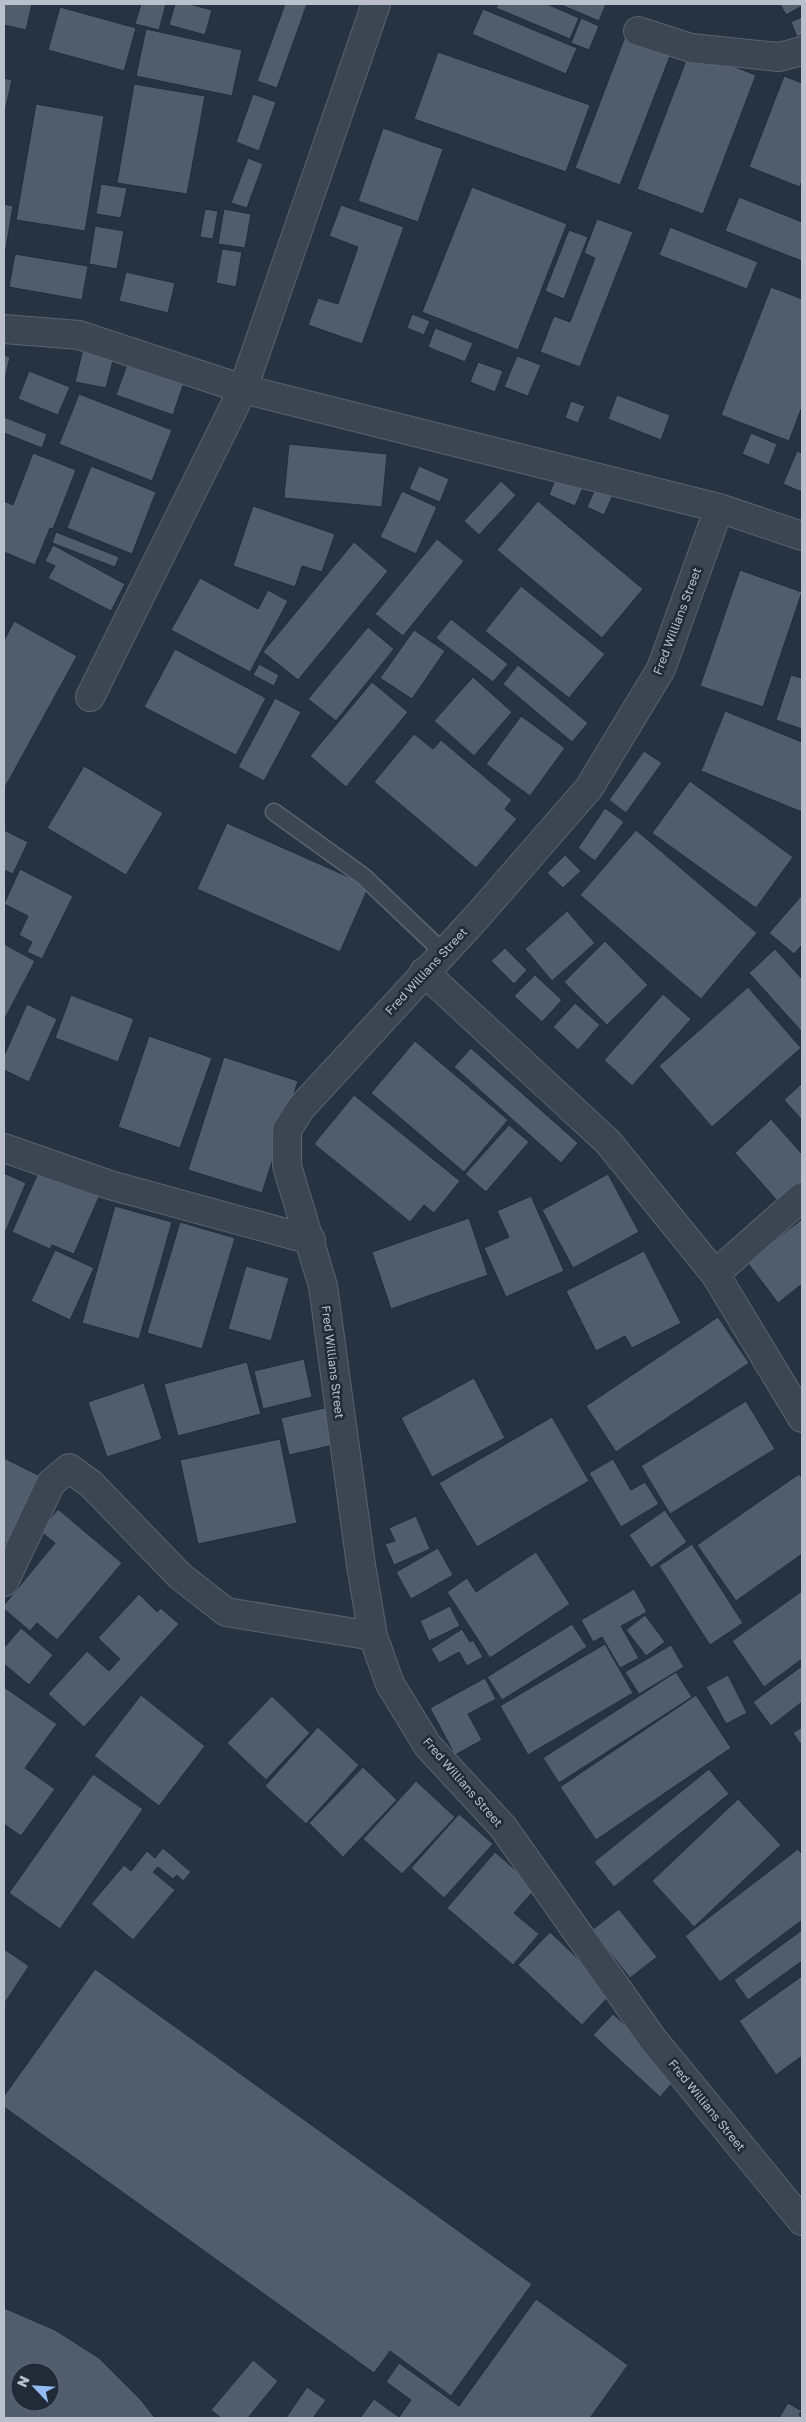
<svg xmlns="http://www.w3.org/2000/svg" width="806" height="2422" viewBox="0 0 806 2422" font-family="'Golos Text',sans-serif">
<rect width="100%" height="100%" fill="#283342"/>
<path fill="#515c6d" stroke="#232c39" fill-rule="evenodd" d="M4,4H32L26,30L4,25Z
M141,4H166L159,30L135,24Z
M175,4H189L212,10L205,35L169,25Z
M285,4H307L277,88L257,81Z
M498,4H547L579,18L570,39L496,8Z
M559,4H606L599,21Z
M780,4H802V6L786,15Z
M60,7L136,28L124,71L48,50Z
M483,9L577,48L566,74L472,34Z
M802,17V35L797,37L791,22Z
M581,18L599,26L589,50L571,43Z
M146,29L242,50L232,96L136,76Z
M626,34L672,51L620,185L575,168Z
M690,50L756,75L703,214L637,189Z
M438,52L590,105L566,172L414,119Z
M784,76L802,83V180L800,187L749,167Z
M4,78L12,80L4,115Z
M134,84L205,96L187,194L117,183Z
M253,94L276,102L259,151L236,142Z
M36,104L104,116L85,231L16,220Z
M383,128L443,149L418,222L358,201Z
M248,158L263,164L247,208L231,203Z
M101,184L127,188L121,218L96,214Z
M472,187L567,224L518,350L422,312Z
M739,197L802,222V261L725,231Z
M4,204L13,206L4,260Z
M341,205L404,227L362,344L308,325L318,298L338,304L358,247L329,236Z
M205,209L218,211L213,239L200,237Z
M224,209L251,214L245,248L218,244Z
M597,219L633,232L580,367L540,352L554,316L570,322L595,258L584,253Z
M95,226L124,231L117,269L89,264Z
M670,227L758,262L747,289L659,255Z
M569,230L588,237L564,299L545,291Z
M222,249L242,252L236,287L216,283Z
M15,254L88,266L82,300L9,287Z
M126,272L175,283L168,313L119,301Z
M771,287L802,299V407L789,441L721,415Z
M412,314L430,321L424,335L407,328Z
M435,328L473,343L465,362L428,347Z
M83,349L114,357L106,388L75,382Z
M4,355L10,357L4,383Z
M517,356L541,365L528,396L504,387Z
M129,359L185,379L173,415L116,395Z
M478,362L503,371L495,392L470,382Z
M29,371L70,387L58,415L18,399Z
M79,394L172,430L152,481L59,444Z
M617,395L670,415L661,440L608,419Z
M571,401L585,406L578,423L565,418Z
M4,417L47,434L42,448L4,433Z
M751,433L777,444L769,465L742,454Z
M289,444L387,454L382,507L284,498Z
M797,451L802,453V492L783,484Z
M33,453L76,470L53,529L50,528L35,565L4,552V501L13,505Z
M91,466L156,492L132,554L67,528Z
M419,466L449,479L440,502L409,489Z
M558,472L585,483L575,506L549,495Z
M599,480L616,488L604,515L587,507Z
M501,481L516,495L479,535L464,521Z
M402,491L437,507L416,554L380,537Z
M538,501L643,589L602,638L497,550Z
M253,506L335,534L322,572L302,566L295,587L233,566Z
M56,532L119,557L115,567L52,543Z
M437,539L464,561L403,636L375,614Z
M354,542L388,571L298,680L263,652Z
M53,545L125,584L111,611L48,578L55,566L45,561Z
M740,570L802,592L763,707L700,686Z
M200,578L258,609L268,590L288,601L250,672L171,630Z
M521,586L605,654L569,698L485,631Z
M451,619L508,664L493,682L436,638Z
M14,621L77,656L4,789V641Z
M368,627L394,649L336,721L308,699Z
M414,630L445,651L412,699L380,678Z
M175,649L266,698L236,755L144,707Z
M259,664L279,675L274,686L253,675Z
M518,665L588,723L572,742L503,684Z
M791,675L802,678V729L776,720Z
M473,677L512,712L474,756L434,721Z
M372,682L408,712L346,787L310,756Z
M275,698L301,712L264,781L238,767Z
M725,711L802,742V812L701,771Z
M521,716L565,748L530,796L486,764Z
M414,734L433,749L441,740L512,800L505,809L517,819L476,868L374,782Z
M644,751L662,763L626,813L609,800Z
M84,766L163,813L126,875L47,828Z
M690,781L793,857L756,908L652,833Z
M605,808L624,822L595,861L578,848Z
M227,823L369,886L340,952L197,889Z
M4,830L28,842L13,874L4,870Z
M636,830L757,933L701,999L580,895Z
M565,855L581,871L563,888L547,873Z
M20,869L73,896L42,959L27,952L32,942L19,935L28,916L4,904Z
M802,895V945L794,954L769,933Z
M567,911L595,943L552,981L525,949Z
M605,941L648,985L607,1025L564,982Z
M4,944L35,961L4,1020Z
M505,948L527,970L514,984L491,961Z
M775,949L802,979V1032L749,973Z
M535,975L562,1000L542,1022L514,996Z
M748,987L801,1048L712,1127L659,1066Z
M663,994L691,1019L632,1086L604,1060Z
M71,995L134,1019L118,1062L55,1038Z
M575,1003L600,1025L578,1050L553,1027Z
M27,1004L57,1019L29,1082L4,1070V1056Z
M149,1036L212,1058L180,1148L118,1127Z
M415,1041L508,1120L464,1172L371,1093Z
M471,1048L578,1143L561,1163L454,1067Z
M224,1057L298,1081L262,1193L188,1170Z
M802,1083V1120L784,1100Z
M354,1095L460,1181L434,1213L424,1205L410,1222L314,1144Z
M771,1119L802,1154V1184L780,1204L735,1153Z
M509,1125L529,1142L486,1192L465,1174Z
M42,1164L102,1190L74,1254L52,1245L50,1249L12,1232Z
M4,1173L26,1183L4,1235Z
M608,1174L639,1232L573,1268L542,1210Z
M531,1196L564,1271L506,1297L484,1248L509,1237L497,1211Z
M115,1206L172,1222L139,1339L82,1323Z
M469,1218L488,1275L391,1309L372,1252Z
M802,1219V1284L778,1303L747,1262Z
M180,1222L235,1238L202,1349L147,1333Z
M55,1250L94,1268L70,1320L31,1301Z
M644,1251L681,1323L632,1348L625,1336L596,1351L566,1291Z
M246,1266L289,1278L271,1341L228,1329Z
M718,1317L749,1363L616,1452L586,1406Z
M304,1359L312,1397L263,1409L254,1371Z
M247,1362L261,1414L178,1436L164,1384Z
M474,1378L505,1438L432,1477L401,1418Z
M144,1383L162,1439L107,1457L88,1402Z
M746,1401L775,1449L670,1514L641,1466Z
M333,1406L342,1443L289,1455L281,1418Z
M552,1417L589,1481L477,1547L439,1483Z
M280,1439L297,1523L198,1544L180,1460Z
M4,1458L44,1478L10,1546L4,1542Z
M613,1459L631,1490L645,1482L659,1504L621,1527L589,1473Z
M799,1474L802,1478V1554L736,1601L697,1545Z
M58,1509L122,1563L57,1640L37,1623L30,1631L4,1609V1605L55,1543L40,1531Z
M665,1510L687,1542L651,1568L629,1535Z
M416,1516L430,1549L394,1565L385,1544L395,1541L389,1528Z
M692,1544L743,1623L710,1645L659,1566Z
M438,1548L453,1575L411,1599L396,1572Z
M536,1552L570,1604L490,1658L447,1592L467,1578L476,1592Z
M634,1589L647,1612L621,1626L639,1658L620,1668L602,1637L593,1642L581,1620Z
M802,1591V1659L764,1687L732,1641Z
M139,1594L157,1612L161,1608L179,1624L84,1727L48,1694L87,1651L109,1671L120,1659L98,1638Z
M450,1606L460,1626L429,1641L420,1621Z
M645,1615L665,1642L646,1656L626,1630Z
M572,1624L587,1647L502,1700L487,1677Z
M21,1628L53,1655L29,1685L4,1664V1648Z
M462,1629L470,1642L473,1640L483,1657L467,1666L459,1652L439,1663L431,1649Z
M605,1644L633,1693L528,1755L500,1706Z
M671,1645L684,1667L639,1694L625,1672Z
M802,1666V1702L771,1726L753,1702Z
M676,1672L692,1697L559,1783L543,1758Z
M728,1675L747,1713L726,1724L706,1687Z
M485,1678L496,1699L468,1714L482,1740L455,1755L430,1708Z
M4,1687L57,1724L25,1768L55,1789L21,1836L4,1824Z
M141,1695L205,1746L159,1806L94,1756Z
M696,1695L731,1748L596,1840L560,1787Z
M272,1696L310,1733L266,1780L227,1743Z
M318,1727L359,1765L306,1824L265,1786Z
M802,1727V1746L793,1733Z
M363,1767L397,1800L343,1857L309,1823Z
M709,1769L729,1794L614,1887L594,1862Z
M93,1774L143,1809L60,1929L9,1893Z
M416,1781L455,1817L402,1874L363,1839Z
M738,1799L781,1845L694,1927L652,1881Z
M459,1814L493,1844L444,1898L411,1868Z
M163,1848L191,1872L183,1881L177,1875L173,1879L158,1867L153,1872L175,1890L133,1940L91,1904L124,1865L131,1871L147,1851L155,1858Z
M798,1849L802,1854V1920L720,1982L685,1936Z
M495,1852L536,1888L514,1913L539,1934L513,1965L447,1908Z
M619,1909L657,1957L630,1978L592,1930Z
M802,1930V1961L748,2000L734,1980Z
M550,1932L613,1992L582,2025L518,1965Z
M4,1949L29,1966L4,2004Z
M95,1969L532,2284L451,2396L390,2351L374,2373L4,2107V2096Z
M802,1976V2056L776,2075L739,2021Z
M613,2014L680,2074L660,2097L593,2035Z
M536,2299L628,2365L590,2418H360L374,2399L399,2417L411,2400L386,2382L399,2363L459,2406Z
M4,2308L55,2330L99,2358L141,2400L155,2418H4ZM20,2372H50V2402H20Z
M253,2360L278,2381L248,2418H221L211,2410Z
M307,2387L326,2400L313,2418H286Z
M788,2403L802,2411L799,2414L802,2418H779Z"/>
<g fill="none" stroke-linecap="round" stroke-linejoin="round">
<defs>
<path id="service" d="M274,812L363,876L443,952"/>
<path id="minor" d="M638,31L691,48L779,57L802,51
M4,329L79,335L243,389L719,508L802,536
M719,508L661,669L589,788L475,919L301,1108L287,1130V1166L323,1286L361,1565L373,1636L390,1684L428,1746L503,1827L652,2038L802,2221
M90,697L243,389L376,4
M424,972L608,1142L715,1274L802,1418
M4,1148L110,1185L311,1240
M715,1274L802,1197
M4,1582L51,1483L69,1468L91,1484L180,1576L226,1612L373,1636"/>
</defs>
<use href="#service" stroke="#5a636f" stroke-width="19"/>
<use href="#minor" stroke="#5a636f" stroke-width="30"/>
<use href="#service" stroke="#3c4552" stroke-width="16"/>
<use href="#minor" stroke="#3c4552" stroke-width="28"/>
</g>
<g text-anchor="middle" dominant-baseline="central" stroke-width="5" stroke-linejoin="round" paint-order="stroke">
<g font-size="12" fill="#b9c0cb" stroke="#212a37">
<text transform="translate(677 621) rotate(-69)">Fred Willians Street</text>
<text transform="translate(426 971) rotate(-47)">Fred Willians Street</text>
<text transform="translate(333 1362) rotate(83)">Fred Willians Street</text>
<text transform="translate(463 1782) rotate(49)">Fred Willians Street</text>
<text transform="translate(707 2105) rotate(51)">Fred Willians Street</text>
</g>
</g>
<rect width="806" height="2422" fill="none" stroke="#b9c0cb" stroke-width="10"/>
<g transform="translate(35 2387) rotate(295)"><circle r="24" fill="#212a37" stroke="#5e6672"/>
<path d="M0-4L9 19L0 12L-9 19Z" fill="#95bbf5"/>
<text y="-8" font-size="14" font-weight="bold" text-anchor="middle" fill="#b9c0cb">N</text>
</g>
</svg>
